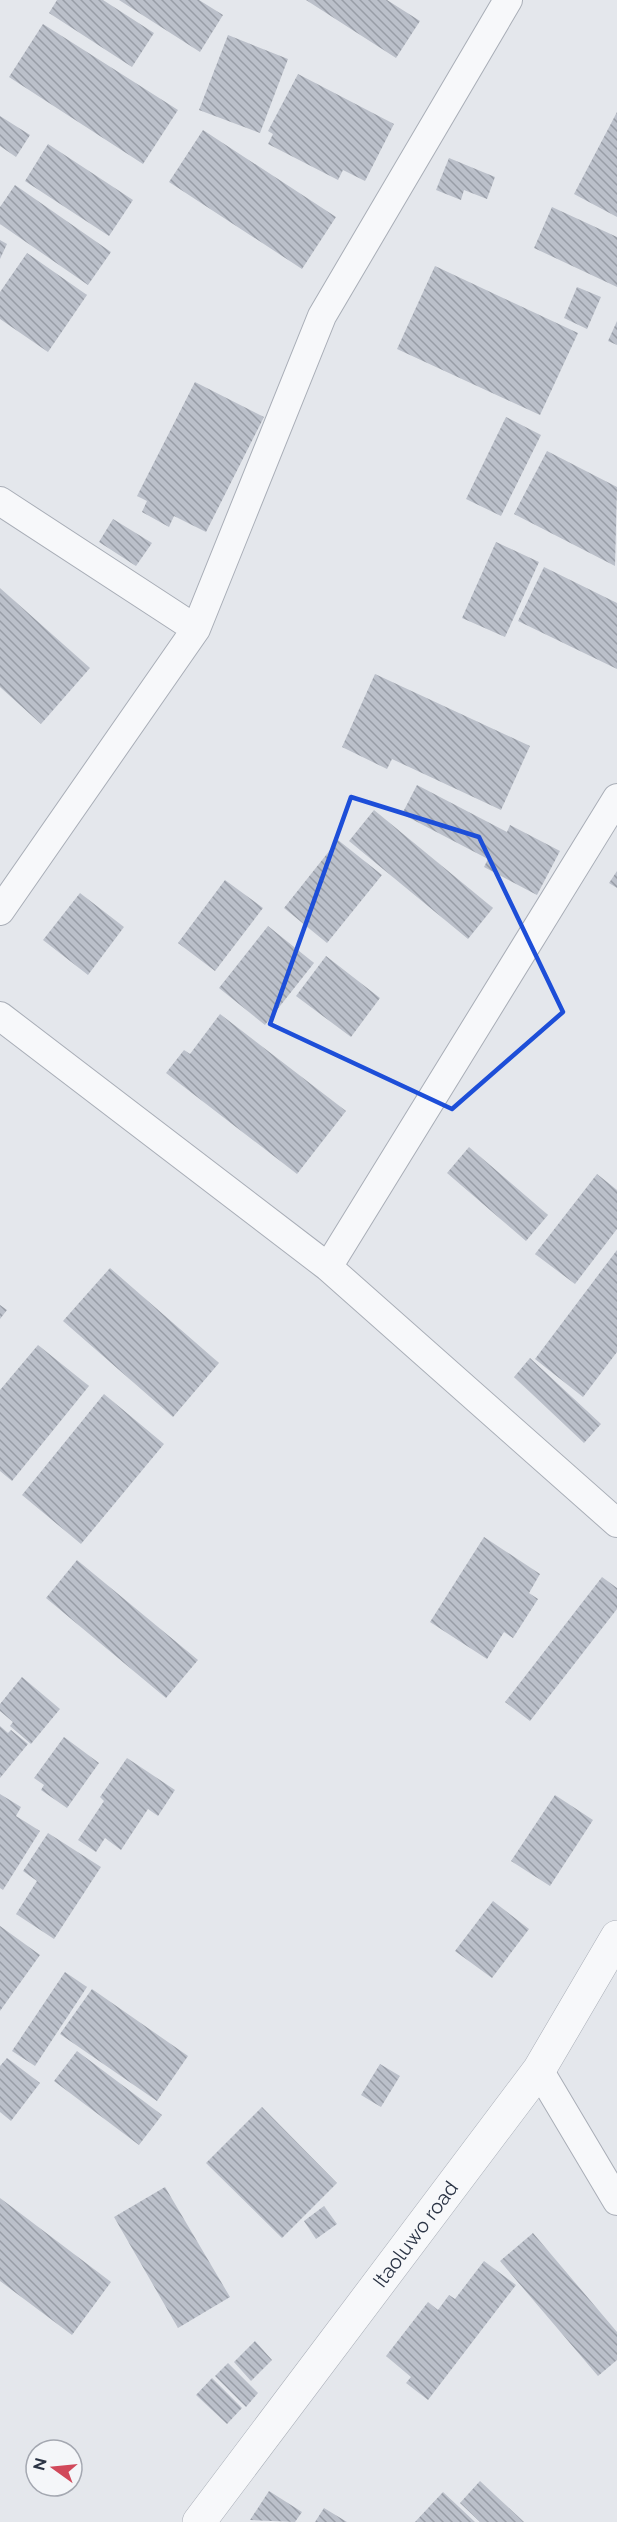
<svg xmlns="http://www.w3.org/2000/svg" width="617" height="2522" viewBox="0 0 617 2522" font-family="Raleway,sans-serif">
<defs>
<pattern id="building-back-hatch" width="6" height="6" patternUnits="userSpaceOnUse" patternTransform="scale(1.5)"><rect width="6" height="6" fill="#bbc0ca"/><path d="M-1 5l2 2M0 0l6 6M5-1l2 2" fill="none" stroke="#989da6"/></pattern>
</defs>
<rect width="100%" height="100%" fill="#e4e7ec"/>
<path fill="url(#building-back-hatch)" d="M57,0H103L154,33L132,67L49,13Z
M119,0H199L223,15L200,52Z
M306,0H387L420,21L396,58Z
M43,24L178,110L143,164L9,77Z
M228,35L288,59L260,133L199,110Z
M298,74L394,124L365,181L343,170L338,180L268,144L273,134L268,131Z
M617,112V217L574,194Z
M0,116L30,135L16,157L0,146Z
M203,130L336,217L302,269L169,182Z
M48,144L133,200L109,236L25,181Z
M449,158L495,177L487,199L464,190L461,200L436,190Z
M15,185L111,252L88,285L0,224V207Z
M552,207L617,237V287L534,248Z
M0,240L7,244L0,259Z
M27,253L87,295L48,352L0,319V292Z
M435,266L578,333L540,415L397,349Z
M577,287L601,297L587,329L564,318Z
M617,321V345L608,341Z
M195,382L264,417L206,532L174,516L169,527L142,512L147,501L137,496Z
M506,417L541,435L501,516L466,499Z
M547,451L617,487L615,566L514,514Z
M113,519L152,543L136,566L99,542Z
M496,542L539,562L505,637L462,618Z
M544,567L617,603V669L518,621Z
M0,588L90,668L41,724L0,687Z
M375,674L530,746L501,810L392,759L387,769L342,747Z
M417,785L507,832L510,825L560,851L537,895L484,867L488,859L402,814Z
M374,810L493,908L468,939L349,841Z
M338,840L382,875L327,943L284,908Z
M617,871V888L609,883Z
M225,880L263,908L215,971L178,943Z
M80,893L124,927L88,975L43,940Z
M268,926L314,963L265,1025L219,988Z
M326,956L380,998L351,1037L296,996Z
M220,1014L346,1111L297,1174L166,1073L184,1050L190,1054Z
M469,1147L548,1215L526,1241L447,1173Z
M597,1174L617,1190V1229L575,1284L535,1254Z
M617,1250V1352L583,1397L535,1359Z
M110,1268L219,1363L173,1417L63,1321Z
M0,1305L7,1310L0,1319Z
M38,1345L89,1386L12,1481L0,1471V1390Z
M530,1358L601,1424L584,1443L514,1377Z
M104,1394L164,1444L81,1544L22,1495Z
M484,1537L540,1574L529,1593L538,1599L513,1638L504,1632L487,1659L430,1622Z
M77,1560L198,1660L166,1698L46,1598Z
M602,1577L617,1588V1609L530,1721L505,1702Z
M22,1677L60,1709L31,1744L10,1726L13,1722L0,1711V1704Z
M0,1726L8,1733L11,1730L28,1744L0,1778Z
M64,1737L99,1763L67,1808L41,1790L44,1785L34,1778Z
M127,1758L175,1790L158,1816L148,1809L121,1850L105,1838L96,1852L78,1840L104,1801L100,1797Z
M0,1794L21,1807L16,1816L40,1831L3,1890L0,1888Z
M555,1795L593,1820L550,1886L511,1861Z
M48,1833L101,1867L54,1939L16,1914L37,1881L23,1871Z
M493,1901L529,1929L492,1978L455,1951Z
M0,1926L40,1955L0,2011Z
M65,1972L87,1987L35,2066L12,2051Z
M92,1989L188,2056L157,2101L60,2034Z
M77,2051L162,2115L139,2145L54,2081Z
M7,2058L40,2083L11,2121L0,2112V2066Z
M380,2064L400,2076L381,2107L361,2095Z
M262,2107L337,2183L282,2238L206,2163Z
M165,2187L230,2297L178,2328L114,2217Z
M0,2198L111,2282L72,2335L0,2281Z
M324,2206L337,2224L316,2239L304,2221Z
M533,2233L617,2332V2360L598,2376L500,2261Z
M484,2261L516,2285L428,2400L406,2383L411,2377L386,2356L428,2302L438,2310L449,2295L455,2299Z
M255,2341L272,2360L251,2381L234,2362Z
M228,2363L258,2393L246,2407L215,2376Z
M212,2378L242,2408L227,2424L196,2395Z
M480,2481L524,2522H480L460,2503Z
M269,2491L302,2512L295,2522L250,2520Z
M443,2492L475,2522H415Z
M324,2508L347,2522H315Z"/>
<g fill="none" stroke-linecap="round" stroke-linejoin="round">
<defs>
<path id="minor" d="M0,501L196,629
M0,911L196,629L322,316L508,0
M0,1016L328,1267L617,1523
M328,1267L617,798
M539,2070L617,2201"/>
<g id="tertiary">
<path id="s1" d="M199,2522L539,2070L617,1937"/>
</g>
</defs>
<use href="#minor" stroke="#a9aeb7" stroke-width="30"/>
<use href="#tertiary" stroke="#a9aeb7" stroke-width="34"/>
<use href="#minor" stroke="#f7f8fa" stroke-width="28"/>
<use href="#tertiary" stroke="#f7f8fa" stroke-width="33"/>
</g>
<path fill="none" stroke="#1d4ed8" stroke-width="4.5" stroke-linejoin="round" d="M351,797L479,837L563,1012L452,1109L270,1024Z"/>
<g text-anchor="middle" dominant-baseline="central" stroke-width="6" stroke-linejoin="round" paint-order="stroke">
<g font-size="20" fill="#2b3445" stroke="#f4f6f9">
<text stroke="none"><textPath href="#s1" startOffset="360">Itaoluwo road</textPath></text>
</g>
</g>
<g transform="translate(54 2468) rotate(285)"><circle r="28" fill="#f4f6f9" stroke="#a4a8b1" stroke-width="1.5"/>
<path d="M0-4.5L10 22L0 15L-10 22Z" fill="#d1495b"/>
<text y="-9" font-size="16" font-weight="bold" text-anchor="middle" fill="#2b3445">N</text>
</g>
</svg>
